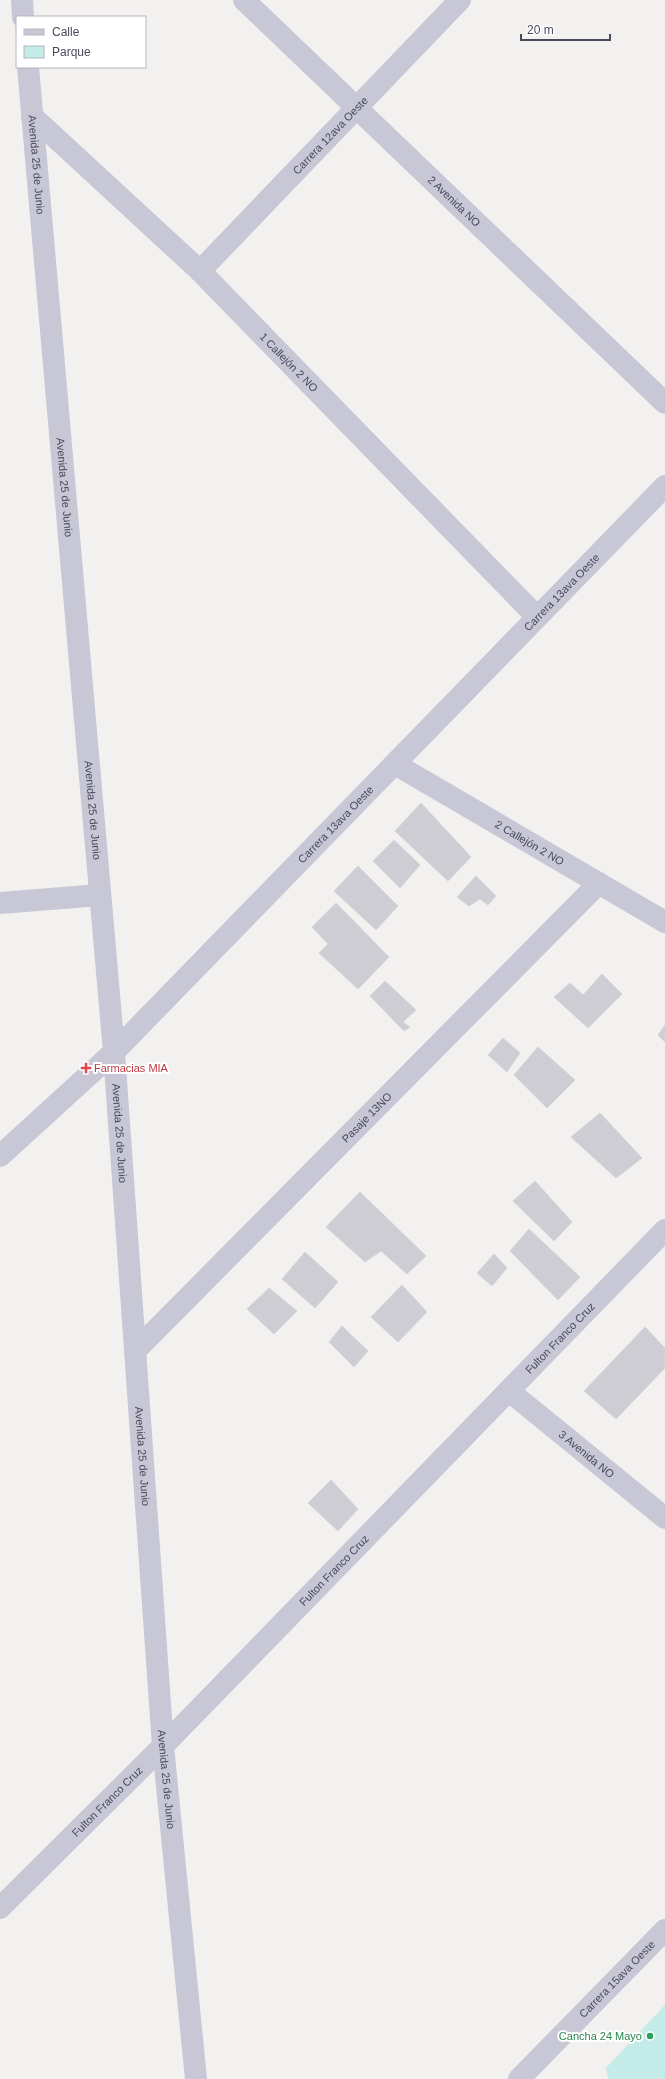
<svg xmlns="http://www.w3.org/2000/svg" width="665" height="2079" viewBox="0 0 665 2079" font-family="Arial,sans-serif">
<rect width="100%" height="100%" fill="#f2f1f0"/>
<path fill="#c3ebe8" d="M665,2005V2079H608L606,2068Z"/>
<path fill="#cecdd3" stroke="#d6d4da" d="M421,803L471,857L448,881L395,831Z
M394,840L420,865L400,888L373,861Z
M358,866L398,906L376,930L334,891Z
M476,876L496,896L488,905L480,899L469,906L457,897Z
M336,903L389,957L358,989L319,953L328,944L312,927Z
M602,974L622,994L588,1028L554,997L570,983L583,995Z
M385,981L416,1010L403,1022L410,1027L404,1031L370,996Z
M665,1025V1042L658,1035Z
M503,1038L520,1053L507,1072L488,1055Z
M538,1047L575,1080L547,1108L514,1075Z
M600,1113L642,1158L616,1178L571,1137Z
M535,1181L572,1222L554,1241L513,1201Z
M360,1192L426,1256L407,1274L381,1251L365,1262L326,1227Z
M529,1229L580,1277L558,1300L510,1251Z
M305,1252L338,1282L315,1308L282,1279Z
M494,1254L507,1268L492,1286L477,1273Z
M402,1285L427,1312L398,1342L371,1317Z
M269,1288L297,1311L274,1334L247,1309Z
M342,1326L368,1351L354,1367L329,1342Z
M645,1327L665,1348V1368L616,1419L584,1391Z
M331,1480L358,1509L338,1531L308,1503Z"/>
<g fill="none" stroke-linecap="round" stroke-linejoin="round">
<g stroke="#c7c7d5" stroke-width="22">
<path d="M22,0L23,17"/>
<path id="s1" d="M244,0L665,403"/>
<path id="s2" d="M28,67L114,1052L163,1746L196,2079"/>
<path id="s3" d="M32,116L200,271L537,617"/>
<path id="s4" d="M200,271L460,0"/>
<path id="s5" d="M395,764L665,922"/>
<path d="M0,903L100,895"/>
<path id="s6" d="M0,1156L114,1052L665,486"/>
<path id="s7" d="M135,1351L599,883"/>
<path id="s8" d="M509,1391L665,1518"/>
<path id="s9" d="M0,1908L163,1746L665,1230"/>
<path id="s10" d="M519,2079L665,1930"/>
</g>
</g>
<path fill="#e0444e" stroke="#fff" stroke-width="1.5" d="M84 1062h4v4h4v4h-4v4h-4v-4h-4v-4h4z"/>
<circle fill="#2e9e5b" stroke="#fff" stroke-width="1.5" cx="650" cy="2036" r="4"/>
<g text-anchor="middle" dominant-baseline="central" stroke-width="4" stroke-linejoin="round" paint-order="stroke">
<g font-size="11" fill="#4a495b" stroke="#fff">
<text stroke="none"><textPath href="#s4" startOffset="188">Carrera 12ava Oeste</textPath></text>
<text stroke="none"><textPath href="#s2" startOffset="98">Avenida 25 de Junio</textPath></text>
<text stroke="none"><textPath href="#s1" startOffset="291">2 Avenida NO</textPath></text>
<text stroke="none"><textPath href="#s3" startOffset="356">1 Callejón 2 NO</textPath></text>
<text stroke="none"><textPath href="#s2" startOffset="422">Avenida 25 de Junio</textPath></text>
<text stroke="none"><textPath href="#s6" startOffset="796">Carrera 13ava Oeste</textPath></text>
<text stroke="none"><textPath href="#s2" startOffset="746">Avenida 25 de Junio</textPath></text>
<text stroke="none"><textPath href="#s6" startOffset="472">Carrera 13ava Oeste</textPath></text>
<text stroke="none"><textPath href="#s5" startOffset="156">2 Callejón 2 NO</textPath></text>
<text stroke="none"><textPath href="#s7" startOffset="329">Pasaje 13NO</textPath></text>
<text stroke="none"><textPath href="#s2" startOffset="1070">Avenida 25 de Junio</textPath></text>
<text stroke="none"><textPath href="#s9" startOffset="799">Fulton Franco Cruz</textPath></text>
<text stroke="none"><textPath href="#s8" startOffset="100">3 Avenida NO</textPath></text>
<text stroke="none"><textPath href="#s2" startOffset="1394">Avenida 25 de Junio</textPath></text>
<text stroke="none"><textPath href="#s9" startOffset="475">Fulton Franco Cruz</textPath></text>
<text stroke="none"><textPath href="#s2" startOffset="1718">Avenida 25 de Junio</textPath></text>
<text stroke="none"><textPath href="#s9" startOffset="151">Fulton Franco Cruz</textPath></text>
<text stroke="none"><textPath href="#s10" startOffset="140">Carrera 15ava Oeste</textPath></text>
</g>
<g font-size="11" fill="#be3a42" stroke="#fff" text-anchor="start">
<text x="94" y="1068">Farmacias MIA</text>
</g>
<g font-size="11" fill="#27864d" stroke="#fff" text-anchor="end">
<text x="642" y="2036">Cancha 24 Mayo</text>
</g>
</g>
<rect x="16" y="16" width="130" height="52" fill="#ffffff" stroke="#b7b6bd"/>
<rect x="24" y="29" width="20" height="6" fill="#c7c7d5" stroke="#b7b6bd"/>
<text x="52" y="36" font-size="12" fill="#4a495b">Calle</text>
<rect x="24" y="46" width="20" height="12" fill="#c3ebe8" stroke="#b7b6bd"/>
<text x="52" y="56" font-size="12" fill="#4a495b">Parque</text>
<path d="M521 34v6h89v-6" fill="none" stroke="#4a495b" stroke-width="2"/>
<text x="527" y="34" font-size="12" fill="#4a495b" stroke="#ffffff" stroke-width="3" paint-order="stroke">20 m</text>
</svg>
